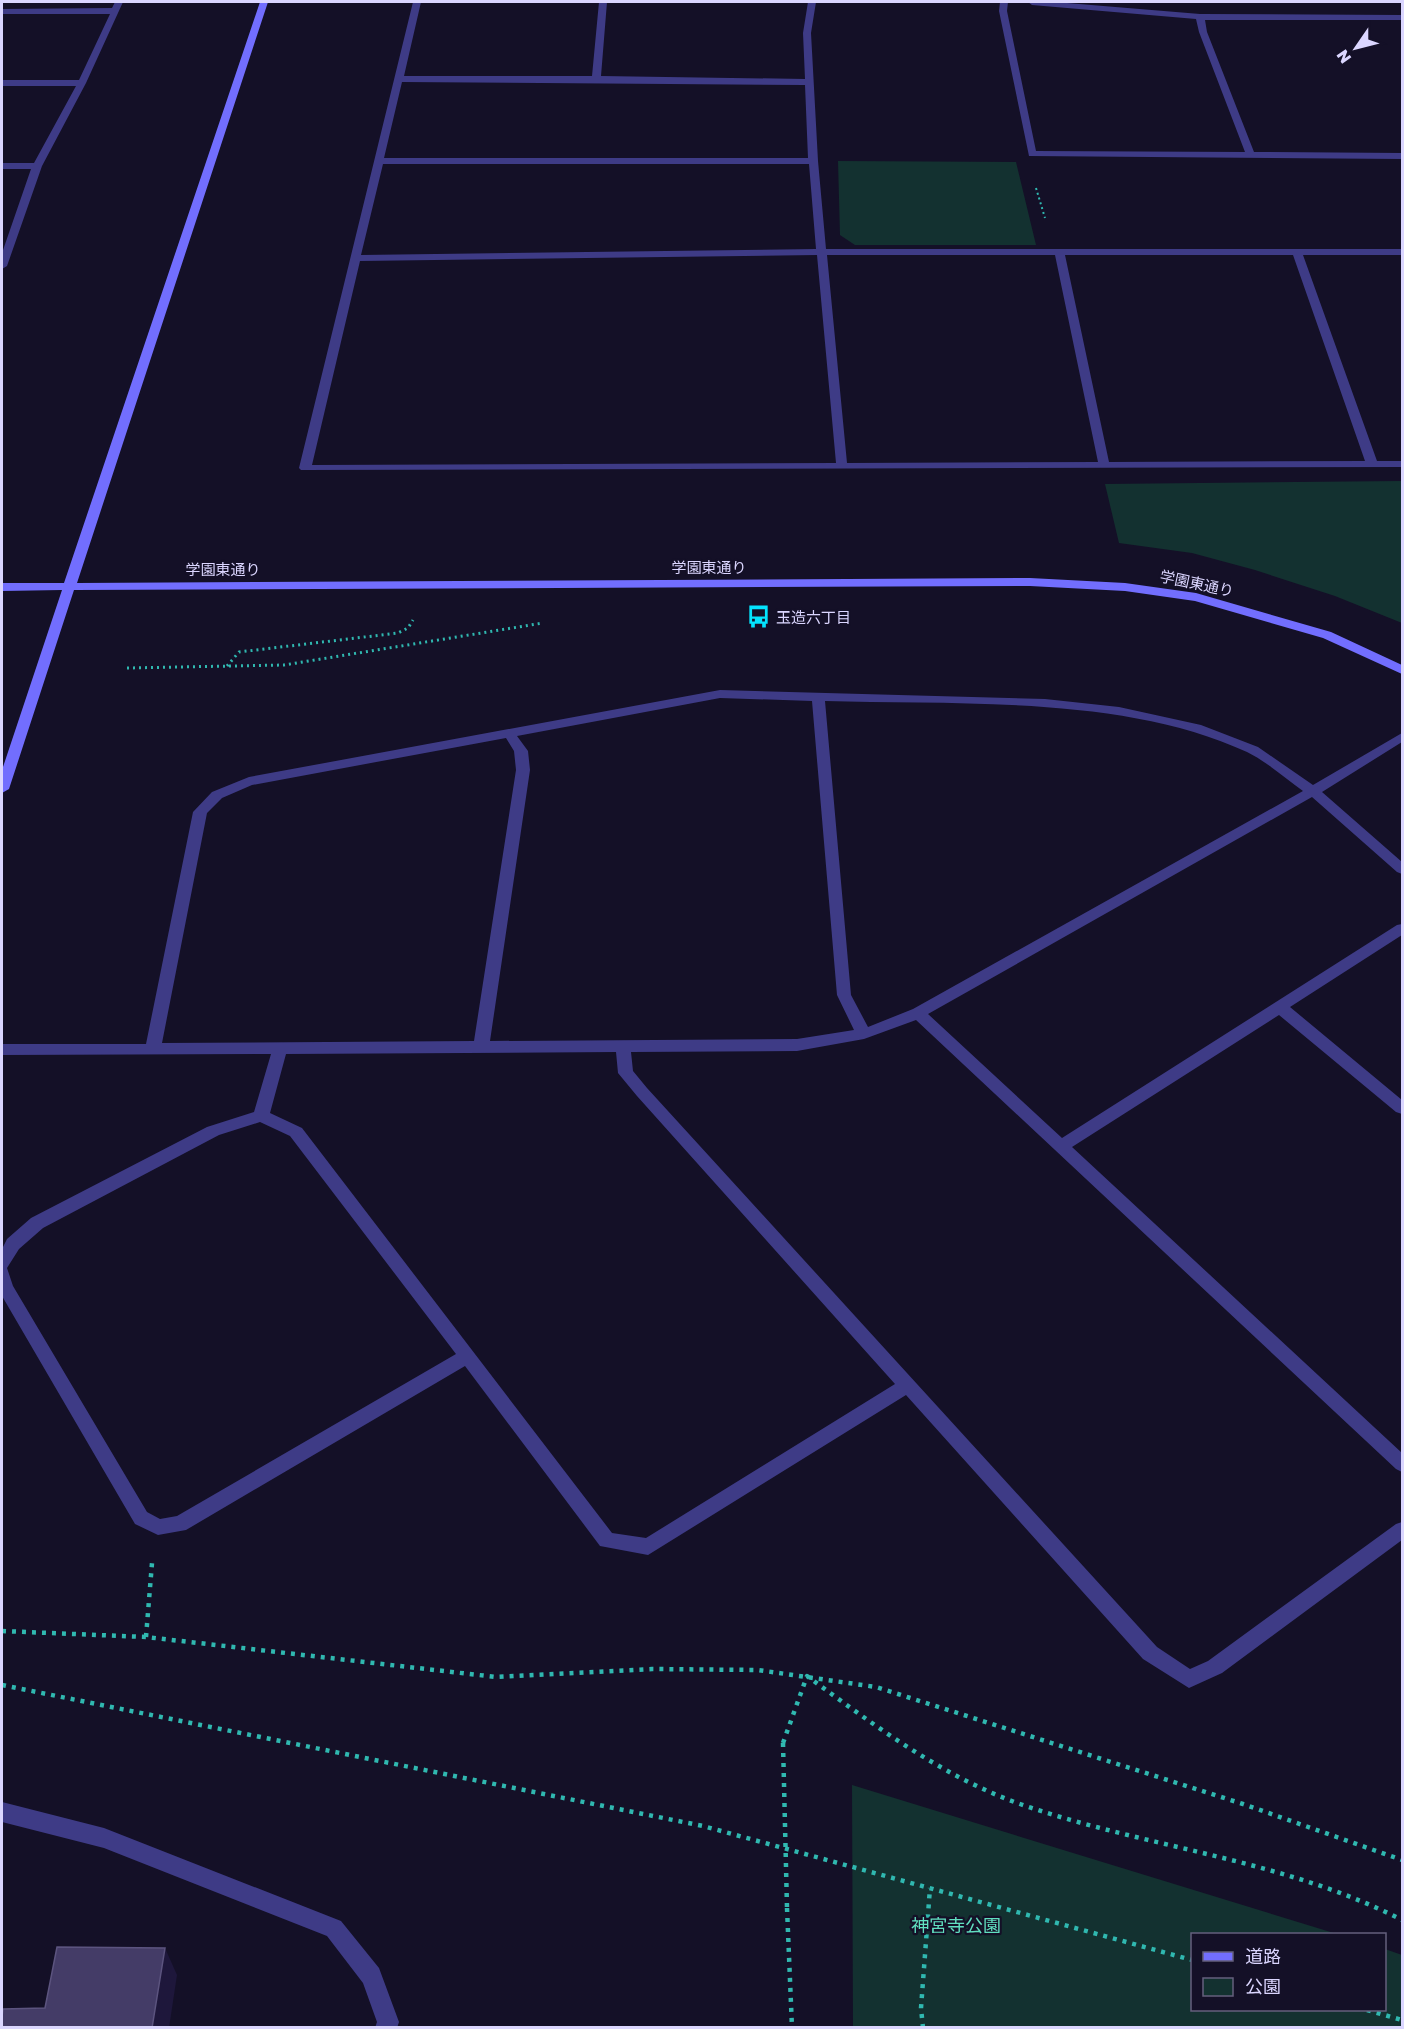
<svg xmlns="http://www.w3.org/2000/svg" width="1404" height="2029" viewBox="0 0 1404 2029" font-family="'Golos Text','Noto Sans JP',sans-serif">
<rect width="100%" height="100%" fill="#141027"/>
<path fill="#133130" d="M838,161L1016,162L1036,245H855L840,235Z
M1402,481V623L1335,596L1255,570L1192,553L1119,543L1105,484Z
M852,1785L1337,1934H1192V2010H1384L1385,1949L1402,1955V2027H853Z"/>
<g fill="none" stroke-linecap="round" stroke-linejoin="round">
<path stroke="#30b8b0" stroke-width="2" stroke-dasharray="2 3" stroke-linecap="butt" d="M1036,188L1045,218"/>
<path stroke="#30b8b0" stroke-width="3" stroke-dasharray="2 4" stroke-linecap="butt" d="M227,666L239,652L398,633L408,628L413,620
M127,668L284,665L543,623"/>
<path stroke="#30b8b0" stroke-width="4.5" stroke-dasharray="4 6" stroke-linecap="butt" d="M2,1631L146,1637L496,1677L652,1669L758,1670L876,1687L1243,1804L1402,1860
M146,1637L152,1563
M2,1685L703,1826L1192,1960
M783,1743L807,1676C874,1725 941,1776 1020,1804C1146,1848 1283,1859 1402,1920
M787,1908L792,2028
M1367,2010L1402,2020
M923,2028L921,2008L930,1888"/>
<path fill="#3e3b86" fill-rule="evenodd" d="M115,2H123L86,83L42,166L7,266L2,269V253L31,169H2V163H34L76,86H2V80H79L110,14H2V9L112,8Z
M413,2H421L404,76H592L599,2H607L601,76L805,79L803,33L808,2H816L811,33L818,161L826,249H1402V255H1303L1377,461H1402V467L301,470L299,468ZM402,82L805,85L808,158H384ZM383,164H809L816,249L361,255ZM817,255L836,463L312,465L360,261ZM827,255H1055L1098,462L847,463ZM1065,255H1293L1365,461L1109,462Z
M1000,2H1008L1007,11L1036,151L1245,152L1199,32L1196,19L1032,5L1028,2H1055L1200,14L1402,15V20H1205L1207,32L1254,152L1402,153V159L1029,156L999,11Z
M720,690L1045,699L1119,707L1201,725L1258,747L1313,785L1402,733V742L1322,792L1402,862V874L1397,872L1312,797L928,1014L1062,1138L1397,925L1402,924V935L1290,1007L1402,1100V1114L1396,1112L1279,1015L1072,1147L1402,1453V1472L1396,1469L916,1020L864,1039L797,1051L631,1052L633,1071L647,1088L1157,1647L1190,1669L1208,1661L1396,1524L1402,1522V1540L1222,1673L1189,1688L1143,1659L906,1395L648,1555L600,1546L465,1366L186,1530L158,1535L135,1524L2,1296V1249L7,1239L31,1218L207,1127L254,1112L271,1054L2,1055V1044H146L193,812L212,792L249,777ZM720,698L812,701L837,995L854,1030L797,1039L490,1041L530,770L528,751L517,736ZM825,701C958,705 1125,695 1247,752C1267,762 1285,778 1303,791L913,1009L868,1027L851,995ZM506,738L514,751L516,770L474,1041L162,1043L207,813L222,798L252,785ZM616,1052L618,1073L637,1096L895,1384L646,1538L612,1533L302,1128L270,1113L286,1054ZM260,1122L290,1136L456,1354L177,1516L160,1519L147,1512L13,1286L7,1268L19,1249L43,1228L219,1135Z
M2,1802L104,1828L341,1921L379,1968L399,2022L397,2028H375L377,2022L363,1983L327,1936L104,1848L2,1822Z"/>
<path fill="#726efe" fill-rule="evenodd" d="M260,2H268L77,583L1030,578L1125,583L1196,593L1331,632L1402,665V674L1323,638L1195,601L1125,591L1030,586L74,590L9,789L2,793V770L62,590L2,591V583H64Z"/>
<path stroke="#30b8b0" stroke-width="4.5" stroke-dasharray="4 6" stroke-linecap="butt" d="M783,1743L787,1908"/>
</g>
<path fill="#1e173b" d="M165,1948L177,1975L169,2028H152Z"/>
<path fill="#443c67" stroke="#5c547f" stroke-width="1.5" d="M57,1947L165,1948L152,2028H2V2017L3,2009L45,2008Z"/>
<defs>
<symbol id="bus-bare" viewBox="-9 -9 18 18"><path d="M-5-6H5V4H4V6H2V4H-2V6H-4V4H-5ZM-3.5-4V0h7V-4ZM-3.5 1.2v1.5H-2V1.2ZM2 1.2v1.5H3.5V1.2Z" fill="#04e3fd" stroke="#141027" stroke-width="2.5" paint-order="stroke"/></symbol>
</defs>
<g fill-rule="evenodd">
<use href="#bus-bare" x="742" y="600" width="33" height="33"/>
</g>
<g text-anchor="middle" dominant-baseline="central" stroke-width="4.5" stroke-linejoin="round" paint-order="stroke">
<g font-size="15" fill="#dbd6ff" stroke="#141027">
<text x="709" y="567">学園東通り</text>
<text x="223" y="569">学園東通り</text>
<text transform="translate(1197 583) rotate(12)">学園東通り</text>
</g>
<g font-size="15" fill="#dbd6ff" stroke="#141027" text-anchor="start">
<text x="776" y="617">玉造六丁目</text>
</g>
<g font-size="18" fill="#61dfc0" stroke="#141027">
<text x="956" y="1925">神宮寺公園</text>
</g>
</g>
<rect width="1404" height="2029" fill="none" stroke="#dbd6ff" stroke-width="6"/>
<rect x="1191" y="1933" width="195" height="78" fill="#141027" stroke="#645f7d" stroke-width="1.5"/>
<rect x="1203" y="1952" width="30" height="9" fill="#726efe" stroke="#645f7d" stroke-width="1.5"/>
<text x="1245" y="1963" font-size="18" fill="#dbd6ff">道路</text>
<rect x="1203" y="1978" width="30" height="18" fill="#133130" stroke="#645f7d" stroke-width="1.5"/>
<text x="1245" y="1993" font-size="18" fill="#dbd6ff">公園</text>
<g transform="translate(1356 48) rotate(235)" stroke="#141027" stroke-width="4.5" paint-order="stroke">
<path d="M0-4.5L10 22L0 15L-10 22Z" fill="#dbd6ff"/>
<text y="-9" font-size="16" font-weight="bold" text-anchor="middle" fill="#dbd6ff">N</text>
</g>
</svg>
